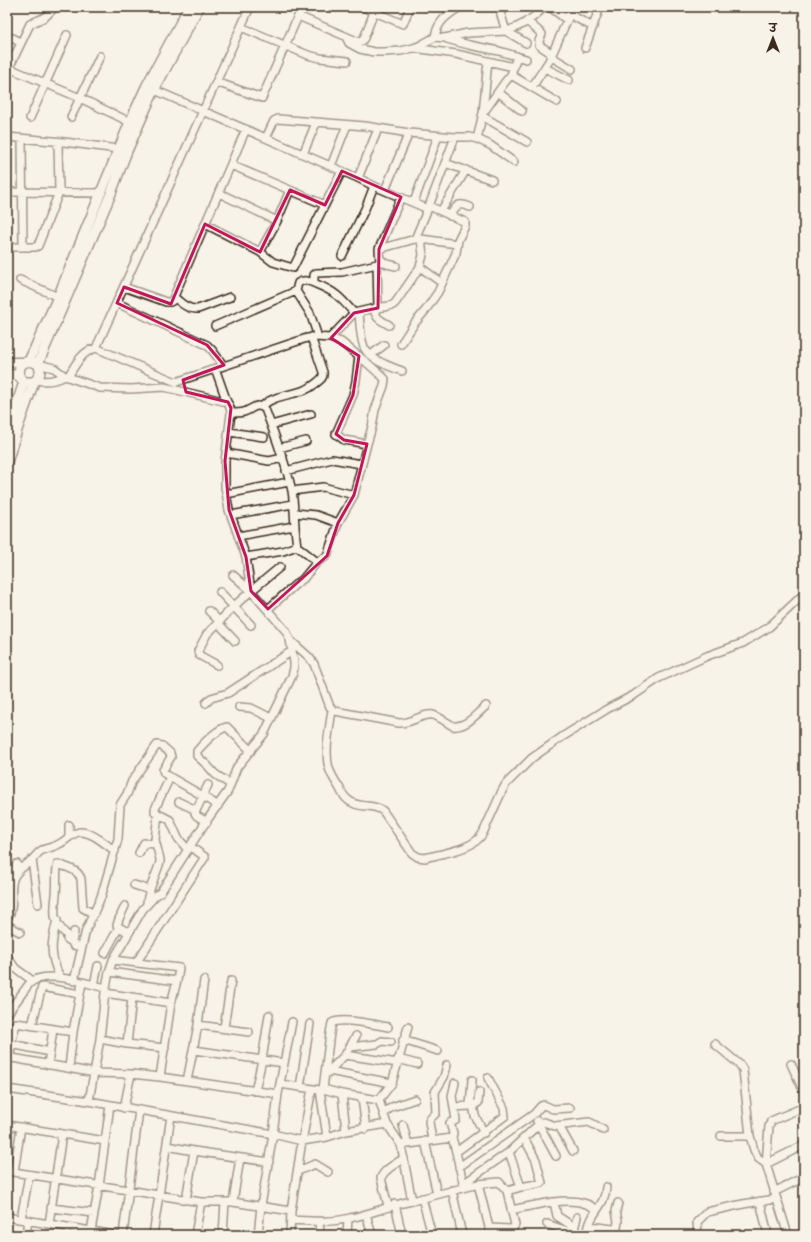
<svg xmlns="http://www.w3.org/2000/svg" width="811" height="1242" viewBox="0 0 811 1242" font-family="'Gochi Hand','Playpen Sans Deva',sans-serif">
<rect width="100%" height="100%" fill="#f7f3e8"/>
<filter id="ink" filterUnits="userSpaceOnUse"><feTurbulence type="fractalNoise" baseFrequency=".025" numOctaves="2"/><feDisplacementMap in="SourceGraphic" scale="8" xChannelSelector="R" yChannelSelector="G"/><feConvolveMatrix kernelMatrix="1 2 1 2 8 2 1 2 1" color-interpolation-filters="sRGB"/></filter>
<g filter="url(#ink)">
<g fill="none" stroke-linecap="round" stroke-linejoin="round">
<defs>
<path id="minor" d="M363,7L403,24L410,7
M550,7L567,20
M569,14L593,27
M501,15L506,31L526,43
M298,16L359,42L362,41L364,38L374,12
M527,21L542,34L539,41V45L551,53
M241,27L308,55L320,58L347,61
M346,37L349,43L360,49L374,52H384L401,51L413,48L419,46L435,37L445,38L468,33L506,31C521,27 534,18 544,7
M435,37C437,22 447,15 460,7
M447,39L469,45L499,51L526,59
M7,40L13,38L21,43L9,68H7
M21,43L30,24L45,17L55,7
M414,48L456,54L514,67
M585,48L600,7
M550,56L572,69
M545,68L569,80
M7,75L9,68L80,98L130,122
M511,75L557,102
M216,82L262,98L302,7
M532,87L549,61L573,7
M150,88L358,178L374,186L428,209
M498,92L522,111
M484,112L505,82L511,75L517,56
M482,116L527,142
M71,117L100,56
M30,118L67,35
M7,137L64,142L118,149
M266,138L274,121L278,119L365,126L409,133L455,137H469L477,139L490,145L514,162
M22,139L23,247H35L38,246L59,192L58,142
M477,139L483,113L488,61
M303,154L316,123
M445,163L492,180
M231,165L325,205
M331,166L347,125
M358,178L378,129
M385,190L409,133
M7,192L101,193
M219,193L277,221
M414,202L438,136
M441,211L466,170
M450,216C456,205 459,202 470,207
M205,224L260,252L273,262L293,268L342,171
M415,239L429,206L455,137
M7,247H23
M379,249L415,239H421L457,244
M260,252L277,221L290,190
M342,256L365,209L374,186
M381,260L387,264L396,266
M377,264L378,308
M420,267L442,283
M20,280L58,297
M314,283V275L316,273L342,272L377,264L380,262L379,249L401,197
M124,287L166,302H170L172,301L246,129
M296,291L298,283C304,279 309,281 316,284C336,292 340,297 354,313L330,338
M174,297C181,303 188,310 198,309L230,297
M117,303L207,345L212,350L223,365
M375,308C374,318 381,320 389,325
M359,312C360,322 360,340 365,349C372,361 389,366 402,371
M354,313L371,309L389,306L393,305L396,302L420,267L423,255L421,239
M215,326L296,291L310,313L318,337
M401,344L414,324L425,311L438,292L456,253L458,240L465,226V222L463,221L429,206
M96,348L176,382L307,338L315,337L330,338L341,342L366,362L382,376L385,379L384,386L375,410L372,427L367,444L354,495L338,523L316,515L295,513
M371,355L384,345
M359,356L356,381L353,395L336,434L344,440L367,444
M38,364L54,368L65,376L100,388L131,389L164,387L227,402C230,406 231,409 231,413L225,461V487L229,510L246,557L251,591L233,607L218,623L235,641
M215,368L227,402
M68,377C75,365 82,351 96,348L250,7
M37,380C47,382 55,381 65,376
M262,407C269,397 290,395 302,391C307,390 311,387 315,384C320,380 324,378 323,372L311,337
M231,413C235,413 241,413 244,412C253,409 256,402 265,409C275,436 286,463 292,491C295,509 294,528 297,546L283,551L246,557
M271,425L311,414
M229,432L264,437
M279,448L306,441
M226,453L269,461L283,458
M286,471L332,459L361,464
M292,491L323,487L354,495
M226,494L289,482
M231,515L293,504
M238,536L294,526
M297,546L317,562
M251,591L280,567
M220,592L251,625
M268,609L296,584L303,579L317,562L327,556L338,523
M209,611L219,621
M290,640L309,657L314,664L330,707L335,711L399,723C410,724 423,713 433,715C440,717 447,723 453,726C466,728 476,714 486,706
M217,665L199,655L198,651L207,634L218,623
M206,703L211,698L228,693L292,651
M239,707L251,708L271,718
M332,709C330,727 324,751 329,768C331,775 335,781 339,787C342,794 346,800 353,803C363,808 374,804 383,811L412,853L418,857L425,858C442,853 474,850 483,833L502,791L506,784L532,758L562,737L607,709L634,695L659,678L707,656L743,643L769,627L804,594
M170,777L203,796L218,806
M230,784L215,774L207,765L197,756V751C204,743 217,729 227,727L251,751
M179,802L196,810
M207,822L197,816L195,813L208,785
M69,825V837
M139,853L144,843L156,844
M32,860L38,904
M58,864C67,868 78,869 81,879L83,908L94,914
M57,867C56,876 57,886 56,895C54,914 52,921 67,935V939L72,942L73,945L82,947
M10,881V873L17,864
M134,885L150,890
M147,903C148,889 156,876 160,862V859L155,840L158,814
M125,906L119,919L117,925L119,927L129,933
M7,918C16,908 8,890 14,877C17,870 25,866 31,861C35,857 37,853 42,850C48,848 54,847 59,844C66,841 73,832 80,832C93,832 105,844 115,851
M57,920C51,943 49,955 60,977
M7,925L20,932
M72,942L74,932
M105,953L119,927
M7,956L15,968L33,981
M113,960L179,968L177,981L171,1003L160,1077
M136,963L205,857L191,847
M109,972L177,981
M74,981L86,930L101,897L118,839L120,805L127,794L132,781L157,745L162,746L170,753L171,757L163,770L164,773L170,777L155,809V812L170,820L178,838L188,850
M94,985L98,966
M105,993L171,1003
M7,1014L29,984C45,968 87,984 106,988
M32,1025L42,987L80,994
M198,1025L249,1032
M224,1028L231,981
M100,1039L127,1044L165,1048
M403,1040L438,1051
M11,1044L16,1023L73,1032
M127,1044L132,998
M715,1044L740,1065L743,1070L750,1136L754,1150L758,1158L766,1164
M350,1047L377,1044L382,1041L391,1042
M194,1050L284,1063
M345,1055L398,1063
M7,1057L95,1073L131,1074L160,1077L278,1094L273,1134L302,1141L327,1137L346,1131L387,1124L401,1145L412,1201C391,1205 371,1214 350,1218C331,1223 311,1221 291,1220
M10,1057L11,1044L50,1052
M398,1059L417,1064
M791,1064L804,1092
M48,1065L53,1029
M69,1068L73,1032L82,983
M329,1071L392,1083
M327,1073L345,1055L356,1036
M187,1081L198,1025L204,980
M280,1084L320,1090L323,1089L342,1094L379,1100L387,1124
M300,1087L310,1024
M7,1089L89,1101L273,1134L261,1206L258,1235
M323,1089L330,1033L332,1023C341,1017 377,1025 388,1027
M320,1090L327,1137
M255,1091L262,1060L269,1015
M278,1094L292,1022
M342,1094L346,1131
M362,1098L366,1129
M379,1100L392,1083L408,1027
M89,1101L100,1039L105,993L109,972L113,960L143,909L156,895L160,893L205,823L228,791L237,767L264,734L292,676L294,668V662L290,640L286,631L251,591L233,575
M473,1105L475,1116L484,1133
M470,1106L472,1080
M454,1107L470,1106L478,1103L479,1092
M124,1108L131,1074
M384,1113L392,1107L415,1099
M537,1121L556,1156
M7,1125L105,1141
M403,1125L408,1144
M559,1126L573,1151
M721,1136H750
M452,1138L453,1133L450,1123L456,1120L452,1096L455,1083
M432,1140L429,1122L430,1119L436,1113L435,1092L444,1077L447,1065
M425,1141L437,1194
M401,1145L452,1138L456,1152L464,1187
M167,1146L194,1151L269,1162
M456,1152L505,1116L504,1108L488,1078
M509,1152L521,1187
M766,1164L804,1145
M459,1167L534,1114L541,1106L544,1105L553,1109L570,1108
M7,1171L128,1190L201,1202H233L291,1211
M298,1171L315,1164L328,1172
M14,1172L21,1127
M463,1184L509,1152L540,1123L544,1122L555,1126L589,1122L595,1125L603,1130
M478,1184L491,1235
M452,1190L462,1235
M507,1191L521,1187L542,1183L536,1160L524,1138
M774,1192L804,1177
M422,1198L432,1235
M186,1200L194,1151
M412,1201L478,1184L499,1182L507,1191L515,1225L513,1228L511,1229L489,1228
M760,1201L768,1235
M233,1202L240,1158
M554,1202L557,1216L574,1227
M395,1204L402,1235
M388,1206L381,1178C384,1169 396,1164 404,1158
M51,1208L94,1213
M511,1210C531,1206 564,1197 583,1203C589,1204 593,1207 597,1210
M366,1214L372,1235
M7,1217L91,1231L99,1186L110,1105
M21,1219L29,1175
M319,1221L320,1235
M49,1224L62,1134
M547,1224L573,1233
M589,1226C593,1210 605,1206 606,1187
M574,1230L577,1217
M91,1231L115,1235
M26,1235L28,1220
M123,1235L139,1110
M153,1235L171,1116
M195,1235L201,1202
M223,1235L225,1202
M290,1235L291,1211L302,1141L312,1089
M347,1235L348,1219
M587,1235L589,1226L613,1229L617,1228L618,1221L616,1211L618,1203
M698,1235L697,1222L707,1212L743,1204L776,1199
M788,1235L766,1164L769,1126L771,1121L804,1107"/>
<path id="tertiary" d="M7,362H26
M7,373L19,376"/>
<path id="secondary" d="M29,361L58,297L130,122L146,87L189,7
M38,364C31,360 25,360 20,366L19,376L24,382H34C40,376 42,372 38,364L110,196L127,151L154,90L199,7
M7,434L24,382
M7,462L18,427L34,382"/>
</defs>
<use href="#minor" stroke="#3b2a1e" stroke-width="10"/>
<use href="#tertiary" stroke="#3b2a1e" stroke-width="11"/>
<use href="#secondary" stroke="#3b2a1e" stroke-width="12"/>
<use href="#minor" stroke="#f7f3e8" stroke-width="7"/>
<use href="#tertiary" stroke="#f7f3e8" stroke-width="8"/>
<use href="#secondary" stroke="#f7f3e8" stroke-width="9"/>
</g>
</g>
<path d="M0 0H811V1242H0ZM342,171L401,197L379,249L378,308L354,313L331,338L359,356L353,395L336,434L344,440L367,444L354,495L338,523L327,556L268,609L251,591L246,557L229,510L225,461L231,408L228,402L186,392L183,380L224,365L207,345L117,303L124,287L171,304L205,224L260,252L290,190L325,205Z" fill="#f7f3e8" fill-opacity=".55" fill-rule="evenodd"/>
<path fill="none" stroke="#c2185b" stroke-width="3" stroke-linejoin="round" d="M342,171L401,197L379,249L378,308L354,313L331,338L359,356L353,395L336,434L344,440L367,444L354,495L338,523L327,556L268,609L251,591L246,557L229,510L225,461L231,408L228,402L186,392L183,380L224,365L207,345L117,303L124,287L171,304L205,224L260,252L290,190L325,205Z"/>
<rect width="811" height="1242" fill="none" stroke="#f7f3e8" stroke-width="24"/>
<rect x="12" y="12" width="787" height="1218" fill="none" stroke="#3b2a1e" stroke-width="1.5" filter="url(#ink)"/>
<g transform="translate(773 38)" stroke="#f7f3e8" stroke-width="3" paint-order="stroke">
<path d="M0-3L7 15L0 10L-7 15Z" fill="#3b2a1e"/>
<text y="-6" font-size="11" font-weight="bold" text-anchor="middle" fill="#3b2a1e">उ</text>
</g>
</svg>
